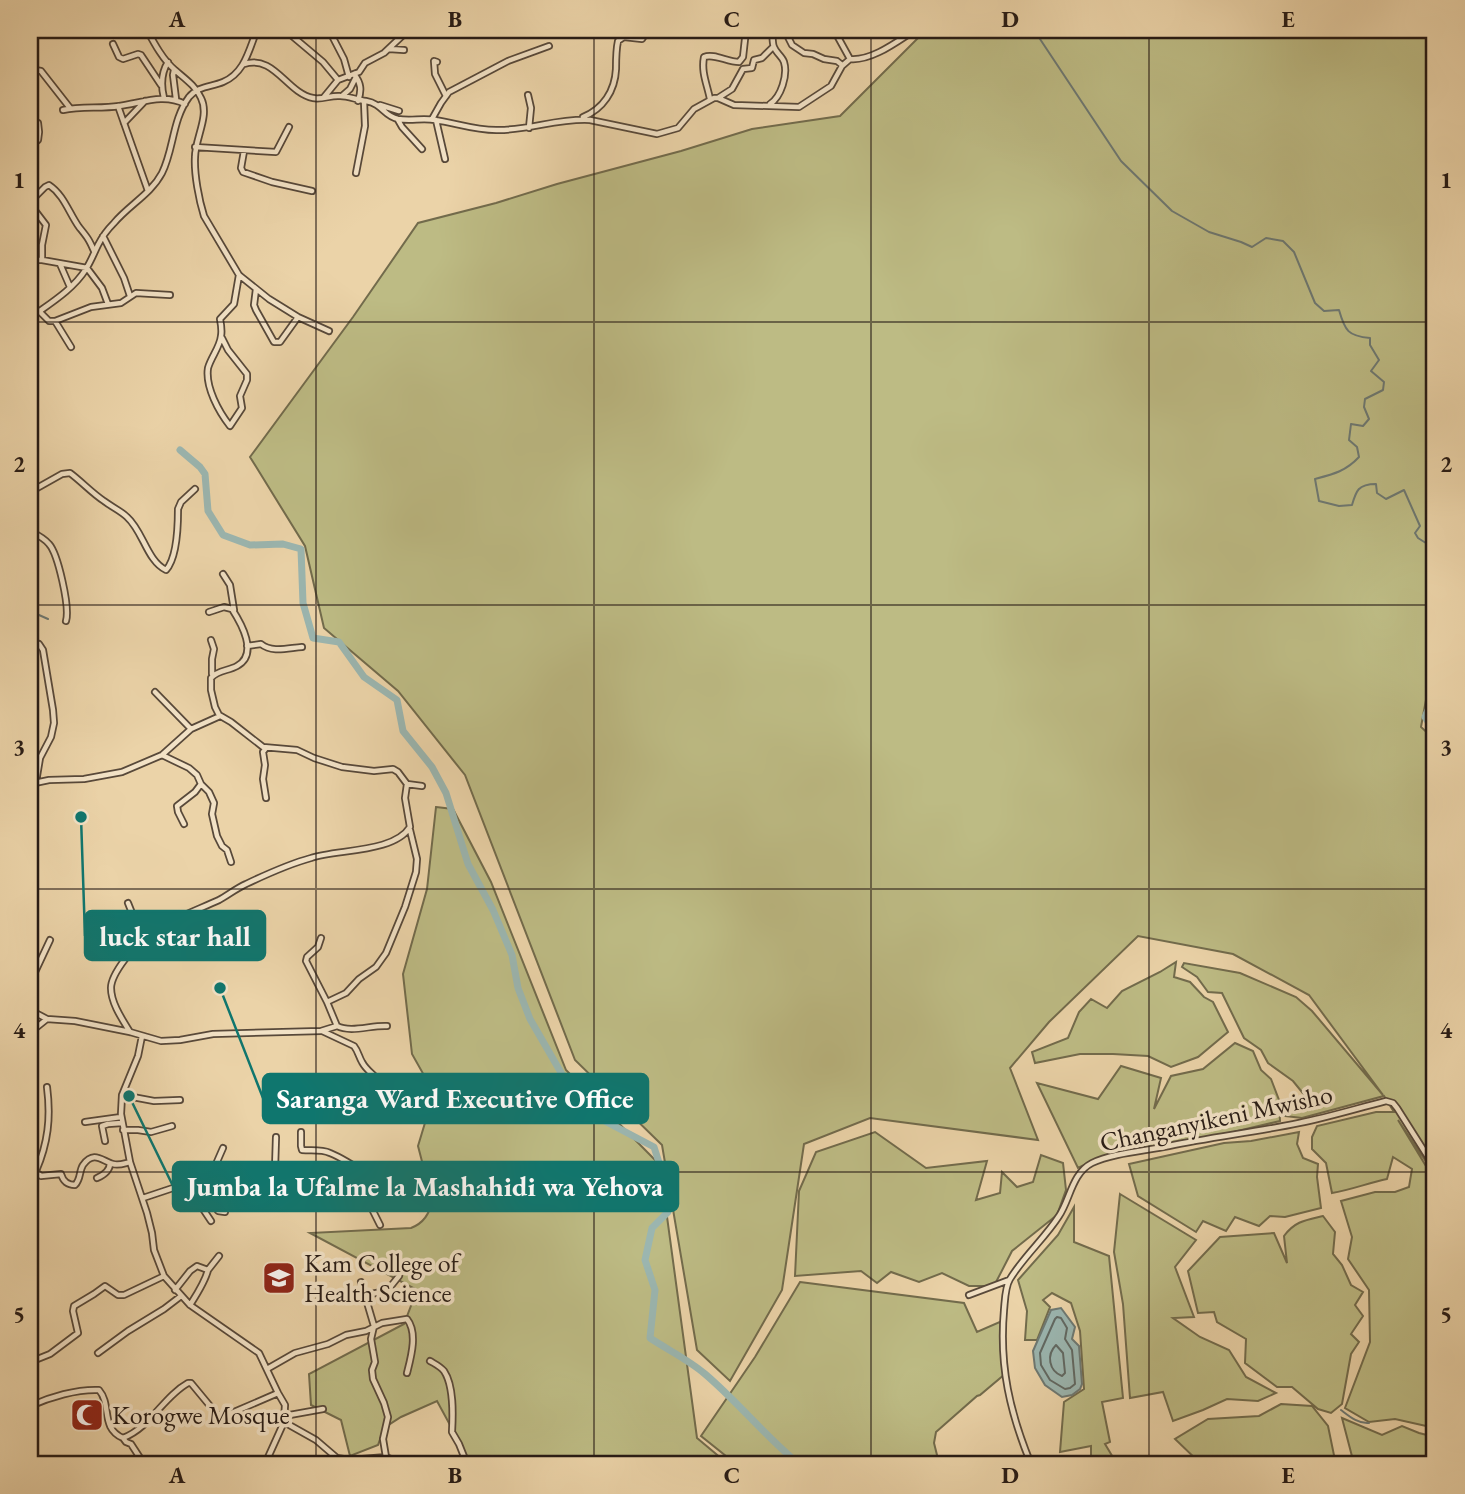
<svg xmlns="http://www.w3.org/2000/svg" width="1465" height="1494" viewBox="0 0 1465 1494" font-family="'EB Garamond',serif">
<rect width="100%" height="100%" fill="#ebd3a8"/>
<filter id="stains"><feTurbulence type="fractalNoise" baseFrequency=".00286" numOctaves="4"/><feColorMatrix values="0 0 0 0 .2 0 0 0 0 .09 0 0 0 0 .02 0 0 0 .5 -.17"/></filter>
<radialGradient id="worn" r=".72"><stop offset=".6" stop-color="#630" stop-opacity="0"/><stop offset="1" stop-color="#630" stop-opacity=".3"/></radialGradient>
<path fill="#bdbb84" stroke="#726b4c" stroke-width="2" d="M926,30H1435V669L1430,678L1421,727L1435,740V1175L1398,1120L1435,1181V1428L1395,1419L1369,1422L1345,1408L1370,1342L1369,1290L1348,1259L1352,1237L1341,1201L1375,1192H1395L1409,1187L1412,1169L1393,1157L1387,1179C1368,1183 1351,1190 1332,1193L1326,1163L1312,1149V1137L1317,1126L1376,1112H1394L1384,1096L1302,1118L1285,1116L1306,1097L1293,1081L1268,1063L1261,1050L1244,1038L1222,993L1208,992L1197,977L1182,967L1184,963L1240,973L1296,997L1312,1011L1383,1095L1309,995L1233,954L1138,936L1049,1022L1010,1068L1038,1140L870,1118L804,1144L782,1290L730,1381L697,1350L662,1145L575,1060L465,775L398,691L324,628L305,546L250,457L353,317L418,223L496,203L557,184L681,151L752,129L840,116Z
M436,807L453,809L491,882L566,1070L660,1165L697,1438L728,1464H469L468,1458L437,1401L401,1417L384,1428L378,1445L350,1456L341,1420L311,1405L309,1374L404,1324L417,1290L310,1233L411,1228C424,1223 430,1214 432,1200L418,1146L434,1093L412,1054L403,974L427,889Z
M1176,962L1174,977L1190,982L1204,997L1213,1002L1228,1032L1198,1057L1171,1067L1148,1056L1113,1054H1080L1035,1063L1032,1052L1068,1038L1079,1012L1091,999L1107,1008L1122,991L1160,972Z
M1235,1043L1253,1051L1261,1070L1271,1079L1279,1100L1280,1121L1166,1148L1101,1157L1078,1168L1037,1083L1098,1099L1121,1066L1161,1078L1154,1109L1171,1076L1203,1069Z
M875,1132L926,1168L987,1161L976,1200L1000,1193L1002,1172L1017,1187L1033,1182L1041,1155L1063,1163L1066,1190L1057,1215L1012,1251L994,1286H969L942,1273L919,1282L891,1272L877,1283L861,1271L795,1276L799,1191L816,1152Z
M1299,1132L1297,1144L1303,1158L1318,1164L1317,1177L1321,1208L1285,1217L1270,1216L1259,1226L1235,1217L1226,1231L1203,1221L1196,1232L1138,1196L1129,1164L1224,1143L1251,1141Z
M1120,1194L1196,1240L1175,1267L1194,1317L1173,1318L1200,1337L1229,1350L1246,1377L1276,1393L1258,1401L1227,1399L1203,1410L1173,1421L1163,1392L1130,1398L1123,1304L1114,1252Z
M1074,1207V1242L1109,1256L1123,1398L1102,1402L1110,1442L1105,1444L1117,1464H1088L1091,1458V1446L1060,1452L1064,1402L1084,1389L1080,1331L1071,1303L1052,1293L1043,1300L1050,1307L1037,1340H1025L1027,1311L1018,1280L1058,1235Z
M1323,1216L1335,1232L1333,1254L1342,1265L1351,1285L1363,1292L1355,1305L1363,1316L1351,1334L1359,1342L1351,1354L1342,1404L1331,1413L1318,1409L1292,1387H1277L1245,1363L1246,1339L1217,1322L1214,1312L1198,1313L1188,1271L1220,1237L1274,1233L1287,1263L1284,1236C1295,1221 1306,1220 1323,1216Z
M800,1282L964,1303L977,1332L1002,1321L1005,1374L980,1395L977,1396L936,1432L934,1443L939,1463L941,1464H736L701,1436L755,1357Z
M1281,1404L1312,1406L1328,1426L1335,1460L1333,1464H1201L1175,1439L1208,1419L1259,1416Z
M1342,1418L1382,1435L1402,1426L1419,1433L1435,1437V1447L1416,1464H1354Z"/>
<path fill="#9bb6b0" stroke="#6d7872" stroke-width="2" d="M1061,1308L1075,1327L1072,1339L1079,1346L1082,1384L1080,1389L1072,1395L1062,1397L1045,1385L1035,1368L1033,1351L1051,1310Z"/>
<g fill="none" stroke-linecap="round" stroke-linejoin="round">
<path stroke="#616862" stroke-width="2" d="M1057,1317L1061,1318L1067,1328L1065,1339L1072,1350L1075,1384L1070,1388L1065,1389L1050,1380L1041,1365L1040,1353L1055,1319Z
M1056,1345L1063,1353L1065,1373L1062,1376C1049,1371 1046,1355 1056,1345Z"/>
<path stroke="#6d7872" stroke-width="2" d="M1034,30L1121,161L1172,211L1209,232L1241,242L1252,247L1266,238L1283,241L1294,252L1315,303L1324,311L1339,310C1345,331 1348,336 1370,338V345L1379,360L1371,371L1384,382L1383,390L1365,399L1364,407L1369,419L1363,426L1351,424L1349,440L1357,447L1359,457C1346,471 1334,474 1315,479L1319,501L1339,506L1352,505C1356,491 1358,484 1376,484L1377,493L1386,499L1404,490L1420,526L1415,533L1418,538L1429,545L1433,557L1435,558
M30,611L48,619
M1341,1410C1349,1416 1358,1424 1369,1423"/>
<path stroke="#9bb6b0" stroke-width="7" d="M180,450L200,467L205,474L208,511L223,535L250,545L283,544L301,549L303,603L313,638L339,642L364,677L397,700L403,731L432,767L446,793L468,864L493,910L512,955L518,988L530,1019L582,1109L654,1147L663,1175L668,1212L652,1228L645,1260L655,1290L650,1338C668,1350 689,1360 705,1374C738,1402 766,1437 799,1464
M1435,694L1425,717L1435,733"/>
<defs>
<path id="minor" d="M147,30C154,43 163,60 175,70C184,78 196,86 201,98C210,116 195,138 195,157C194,174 199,200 204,216L239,275L269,299L298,317L329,331
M285,30L323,62L338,80
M329,30L344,59L349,77
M834,30L850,59
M773,36L783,32L787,35L792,45L804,53L813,54L824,59L837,61L842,65
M113,44L119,57L123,59L138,54L141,55L161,85
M389,49L404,50
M437,62L434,61L435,74L446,96
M244,64C274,54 287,93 313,98C322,100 331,95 340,96C348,96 357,100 366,101C383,104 383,116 398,119C410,121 423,118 435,120C456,123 477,131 499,130C529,130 560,118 590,120L657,134L678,128L694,109L714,98H718L734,105L799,107L831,86L842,66L850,59C871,61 895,43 912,32
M30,69L41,71L70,108
M174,70L173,75L176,99
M354,74C361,83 362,90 358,101
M528,95L531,108L529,128
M342,96L350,89L356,77
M324,97L338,80L359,72L365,63L384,53L402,36L409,32L423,33L433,30
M164,98C161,86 161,73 168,62
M718,98L732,89L743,69L752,68L754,60L762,58L773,47
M710,99C707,84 701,72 704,57C714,53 727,62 739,62L743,57L746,30
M770,104C781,97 788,75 784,62C782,56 776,53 774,47C772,43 773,35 772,30
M380,105L399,111
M118,106L148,191
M63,110C82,106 101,109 119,106C142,103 163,93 185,104
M583,117C603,109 615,91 616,69C616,59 616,50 618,41L624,37L642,39L644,36L645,30
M432,119L441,103L449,92L508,61L549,46
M398,120L402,127L422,149
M436,120L445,159
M124,123L145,101
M30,146L38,140L39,132L38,123
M195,147L276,152L289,127
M244,151L241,168L243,172L272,182L312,191
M356,173L365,126L364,101
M30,202L45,187L49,185C64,195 69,213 79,227C87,237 89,239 94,251
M30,204L46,225L42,245V260
M103,236L124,278L130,296
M30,260H42L87,268L102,288L108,304
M60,264L70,287
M256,289L254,305L256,310L274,342H280L298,317
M39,311L49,321H55L91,307L121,303L136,293L170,295
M30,318C49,304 73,290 86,269C91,261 94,253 98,245C102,237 108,229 114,223C129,205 151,194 162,173C174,149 172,120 189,97C198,86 211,87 223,82C245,73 249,49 257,30
M55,321L71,347
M222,338L228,350L247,374V380L240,396L242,408L230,426C219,412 205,387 208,368C211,357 220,347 221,336C222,331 221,324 220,319L234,304L239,275
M30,492L62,474L70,473C82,482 92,493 104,501C112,507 121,511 127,517C143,531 147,561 166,570C177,558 178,524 178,509L181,502L195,489
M30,531C36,534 44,538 49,544C58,554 70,607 66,621
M223,574L230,585L234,610
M209,612L224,607L232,609C241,623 259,654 237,666C228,671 218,670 211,678V690L215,707L219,715L231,722L263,747L297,750L314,758L342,767L374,771L393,769L398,772L407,784L422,786
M211,640L214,649L212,659V674
M247,646L261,644C272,653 288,648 302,647
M30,650L39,644L43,650L53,710L54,723L51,737L40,758L36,782
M155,692L191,729
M162,755L189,768L197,775L201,784L209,792L214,803L212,814L217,836L222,846L227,850L231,862
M30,784L49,780L84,779L122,772L162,755L191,729L220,716
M266,798L263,779L265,765L263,752L266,748
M184,824L178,812L177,806L195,792L201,784
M128,903L136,923L144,938
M321,938L318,947L307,957L306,961L327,1002L337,1026C351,1033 371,1025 387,1026
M30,992L35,972L50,940
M327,1002L346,993L359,979L376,967L386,953L405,907L416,872L417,859L410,830
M30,1010L47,1019L75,1021L130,1032L161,1041L180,1040L213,1034L321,1031L337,1026
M30,1030L37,1027L47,1019
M322,1031L354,1046C358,1051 359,1057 362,1062C370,1077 383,1075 381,1096L358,1107
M130,1032C122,1019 111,1003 111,988C111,973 136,944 147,936C169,920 195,911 219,900C228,895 237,888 246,884C267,874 289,864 311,858C337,849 394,853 410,827L405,798L407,784
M142,1036L138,1056L122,1095L121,1114L130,1162L147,1213L152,1233L154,1250L164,1276L190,1305L259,1353L278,1393L285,1405L284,1422L316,1440L337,1458L350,1460L386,1457L402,1464
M122,1095L154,1101L180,1100
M85,1122L121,1117
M123,1130H138L151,1132L172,1126
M301,1132V1146L302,1150C311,1151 321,1149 330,1153C362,1166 388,1195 422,1204C429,1206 437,1205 444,1205
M105,1141L102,1126L108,1124L122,1123
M30,1167L41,1176L61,1174C63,1181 68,1185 75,1185C81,1179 79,1171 83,1165C94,1150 102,1161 113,1164C119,1166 125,1163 130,1162
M36,1171C48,1143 51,1118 47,1087
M212,1174L210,1200L218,1211L225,1212
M215,1174L216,1164L223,1148
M97,1178C104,1175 110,1171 110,1163
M273,1181L275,1169L276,1137
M378,1181L369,1199L373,1211L380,1225
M143,1198L179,1186L190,1178L201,1174L224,1175L273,1181C284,1194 288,1198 305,1189
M211,1203L203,1209L211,1221
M361,1282L374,1326L371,1339L375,1362L372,1370L373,1379L384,1403L388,1417L383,1439L386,1457
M175,1290L190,1271L197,1266L208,1270L219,1256
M365,1295L387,1291L399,1276
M969,1295L1009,1280
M190,1305C197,1294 205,1282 208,1270
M98,1353L128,1331L164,1309L181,1296
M430,1361C435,1364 440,1366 444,1371C454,1386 453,1414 452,1432L459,1444L467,1464
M30,1362L50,1354L78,1333L73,1311L74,1306L94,1294L105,1286L118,1295H124L164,1276
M267,1369L295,1353L328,1344L346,1335L366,1331L382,1323L407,1319C418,1333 411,1357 407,1373
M30,1406C50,1397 77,1389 99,1390C112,1405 100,1428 123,1438C151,1427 163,1397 188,1383H191L220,1418L278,1393
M284,1416L323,1409
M123,1438L126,1442L131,1444L144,1464
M30,1457H33
M235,1463L239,1464
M265,1464L284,1422
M1031,1464C1010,1413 999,1366 1004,1310C1005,1300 1005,1287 1010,1279C1024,1256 1045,1238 1059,1216C1070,1200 1072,1173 1092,1163C1113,1153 1145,1151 1169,1146C1212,1137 1256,1132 1299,1123C1329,1117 1358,1108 1386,1101L1393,1103L1397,1108L1435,1168
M1431,1464L1435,1461"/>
</defs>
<use href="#minor" stroke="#58493a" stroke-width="8"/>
<use href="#minor" stroke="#f2e2c6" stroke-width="4.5"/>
</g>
<path fill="none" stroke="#271b15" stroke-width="2" stroke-opacity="0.55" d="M316,30V1464M594,30V1464M871,30V1464M1149,30V1464M30,322H1435M30,605H1435M30,889H1435M30,1172H1435"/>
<defs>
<symbol id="university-square" viewBox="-11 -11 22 22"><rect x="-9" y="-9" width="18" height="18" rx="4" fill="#8f2418" stroke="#f2e2c6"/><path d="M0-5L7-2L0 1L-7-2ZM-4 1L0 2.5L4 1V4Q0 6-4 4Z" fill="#fff"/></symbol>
<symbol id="mosque-square" viewBox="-11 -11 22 22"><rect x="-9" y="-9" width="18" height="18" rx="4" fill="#8f2418" stroke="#f2e2c6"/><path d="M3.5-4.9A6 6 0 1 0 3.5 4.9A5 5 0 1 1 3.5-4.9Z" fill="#fff"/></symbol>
</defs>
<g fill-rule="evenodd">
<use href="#university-square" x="260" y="1259" width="38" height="38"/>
<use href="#mosque-square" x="68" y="1396" width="38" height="38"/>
</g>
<g text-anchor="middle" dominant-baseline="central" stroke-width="7" stroke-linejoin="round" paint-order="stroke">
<g font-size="26" fill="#271b15" stroke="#f2e2c6">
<text transform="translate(1216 1118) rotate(-12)">Changanyikeni Mwisho</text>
</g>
<g font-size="26" fill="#271b15" stroke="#f2e2c6" text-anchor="start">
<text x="304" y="1263">Kam College of<tspan x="304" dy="30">Health Science</tspan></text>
<text x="112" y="1415">Korogwe Mosque</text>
</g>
</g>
<path fill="none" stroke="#0f766e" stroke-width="2.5" d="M81 817L85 936M220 988L263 1098M129 1096L173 1186"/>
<g fill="#0f766e" stroke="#f2e2c6" stroke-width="2.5">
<circle cx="81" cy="817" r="7"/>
<circle cx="220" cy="988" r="7"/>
<circle cx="129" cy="1096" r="7"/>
</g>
<g fill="#0f766e" stroke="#0f766e" stroke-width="2.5">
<rect x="85" y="911" width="180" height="49" rx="7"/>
<rect x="263" y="1074" width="385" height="49" rx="7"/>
<rect x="173" y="1162" width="505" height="49" rx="7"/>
</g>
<g font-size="28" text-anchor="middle" font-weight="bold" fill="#fff">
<text x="175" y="946">luck star hall</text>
<text x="455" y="1108">Saranga Ward Executive Office</text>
<text x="425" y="1196">Jumba la Ufalme la Mashahidi wa Yehova</text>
</g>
<rect width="1465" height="1494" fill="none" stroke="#ebd3a8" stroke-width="77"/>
<rect x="38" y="38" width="1388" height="1418" fill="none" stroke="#271b15" stroke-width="2.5"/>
<g font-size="23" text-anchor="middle" font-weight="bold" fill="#271b15">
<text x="177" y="27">A</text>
<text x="455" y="27">B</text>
<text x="732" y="27">C</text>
<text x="1010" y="27">D</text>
<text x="1288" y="27">E</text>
<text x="19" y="188">1</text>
<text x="1446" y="188">1</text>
<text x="19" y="472">2</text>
<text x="1446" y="472">2</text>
<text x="19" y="755">3</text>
<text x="1446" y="755">3</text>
<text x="19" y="1038">4</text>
<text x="1446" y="1038">4</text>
<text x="19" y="1322">5</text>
<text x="1446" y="1322">5</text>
<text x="177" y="1483">A</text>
<text x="455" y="1483">B</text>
<text x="732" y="1483">C</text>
<text x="1010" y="1483">D</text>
<text x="1288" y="1483">E</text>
</g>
<rect width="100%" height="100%" filter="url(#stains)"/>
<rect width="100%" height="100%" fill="url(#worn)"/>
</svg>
